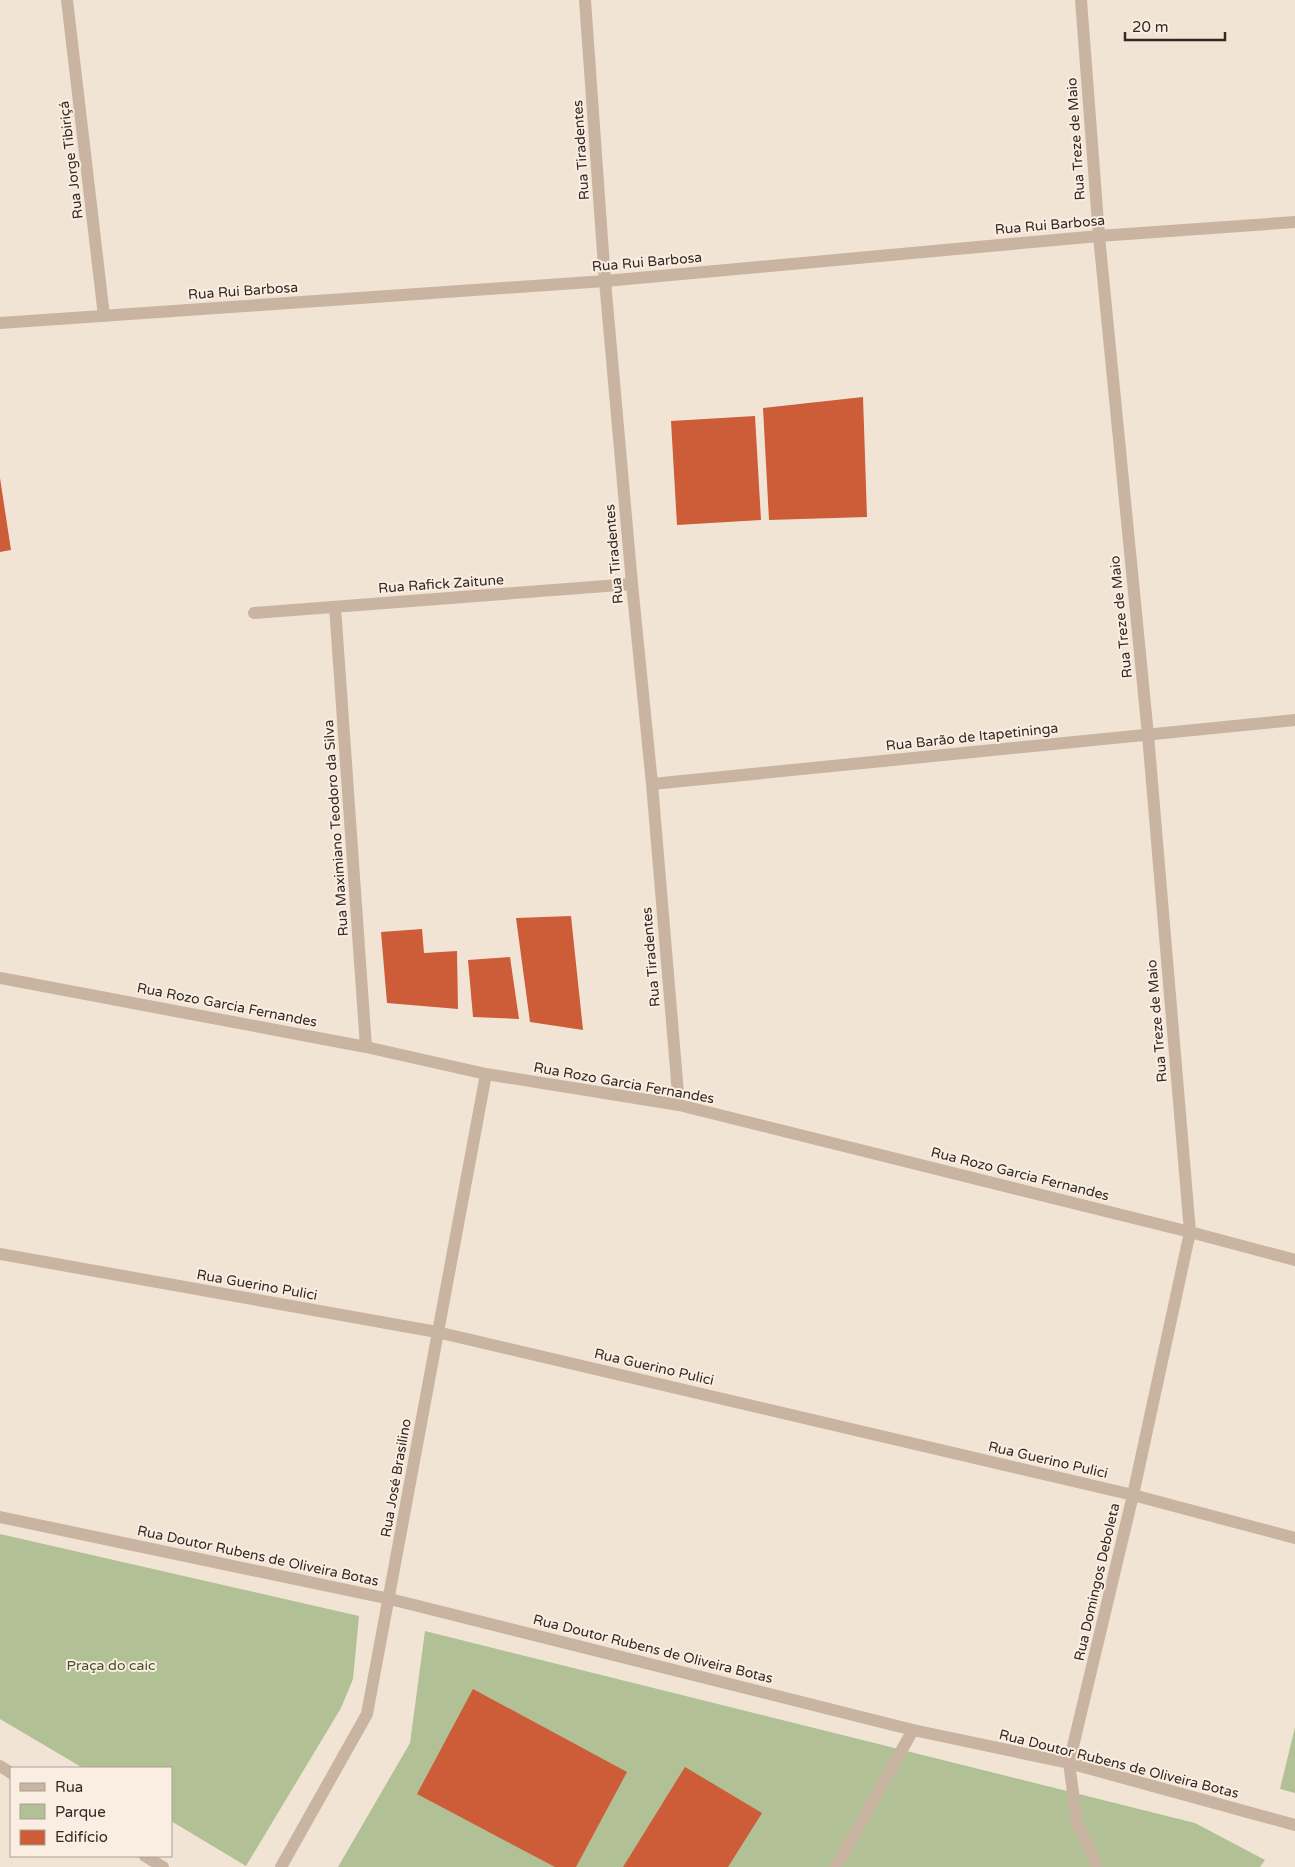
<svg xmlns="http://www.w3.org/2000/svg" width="1295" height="1867" viewBox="0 0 1295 1867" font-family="'Varela Round',sans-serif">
<rect width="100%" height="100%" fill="#f1e4d5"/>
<path fill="#b1c095" d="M0,1534L359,1616L353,1679L341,1708L246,1866L171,1821V1768H83L0,1719Z
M425,1631L1195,1823L1265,1860L1260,1867H338L410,1743Z
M1295,1727V1793L1280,1789Z"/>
<path fill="#cc5d38" d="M863,397L867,517L769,520L763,408Z
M755,416L761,520L677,525L671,421Z
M0,478L11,550L0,552Z
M571,916L583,1030L530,1022L516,918Z
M422,929L424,953L457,951L458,1009L387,1003L381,932Z
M510,957L519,1019L473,1017L468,960Z
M473,1689L627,1772L576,1867H555L417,1794Z
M685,1767L762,1813L728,1867H623Z"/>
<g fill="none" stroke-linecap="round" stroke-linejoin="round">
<path stroke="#c9b4a1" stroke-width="12" d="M1069,1763L1077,1822L1097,1867
M836,1867L913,1730"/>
<path stroke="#c9b4a1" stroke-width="12" d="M67,0L104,316
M585,0L605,281L632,584L652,784L679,1105
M0,323L605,281L1099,236L1295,222
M335,607L366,1047
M254,613L632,584
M652,784L1295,720
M0,978L366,1047L486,1074L679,1105L1190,1232L1295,1260
M0,1254L437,1332L1133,1495L1295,1538
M0,1517L390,1599L913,1730L1069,1763L1295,1825
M1069,1763L1133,1495L1190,1232L1148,735L1099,236L1081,0
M0,1766L11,1773
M145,1856L163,1867
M281,1867L367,1714L486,1074"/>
</g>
<g text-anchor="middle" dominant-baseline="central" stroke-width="4" stroke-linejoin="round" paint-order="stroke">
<g font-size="14" fill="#332924" stroke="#f9eee1">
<text transform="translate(1076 139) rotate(-94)">Rua Treze de Maio</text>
<text transform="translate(581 150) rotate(-94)">Rua Tiradentes</text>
<text transform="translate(71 160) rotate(-97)">Rua Jorge Tibiriçá</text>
<text transform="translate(1050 225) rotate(-5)">Rua Rui Barbosa</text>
<text transform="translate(647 262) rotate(-5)">Rua Rui Barbosa</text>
<text transform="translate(243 291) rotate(-4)">Rua Rui Barbosa</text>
<text transform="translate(614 554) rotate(-95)">Rua Tiradentes</text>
<text transform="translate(441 584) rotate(-4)">Rua Rafick Zaitune</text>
<text transform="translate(1121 617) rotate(-96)">Rua Treze de Maio</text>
<text transform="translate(972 737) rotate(-6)">Rua Barão de Itapetininga</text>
<text transform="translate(336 828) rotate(-94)">Rua Maximiano Teodoro da Silva</text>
<text transform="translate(651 957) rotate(-95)">Rua Tiradentes</text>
<text transform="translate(227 1005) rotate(11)">Rua Rozo Garcia Fernandes</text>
<text transform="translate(1157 1021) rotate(-95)">Rua Treze de Maio</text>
<text transform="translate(624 1083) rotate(10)">Rua Rozo Garcia Fernandes</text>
<text transform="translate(1020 1174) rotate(14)">Rua Rozo Garcia Fernandes</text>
<text transform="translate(257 1285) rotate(10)">Rua Guerino Pulici</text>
<text transform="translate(654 1367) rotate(13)">Rua Guerino Pulici</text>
<text transform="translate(1048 1460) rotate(13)">Rua Guerino Pulici</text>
<text transform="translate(396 1478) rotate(-80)">Rua José Brasilino</text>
<text transform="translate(258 1556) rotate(12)">Rua Doutor Rubens de Oliveira Botas</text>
<text transform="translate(1097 1582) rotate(-77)">Rua Domingos Deboleta</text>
<text transform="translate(653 1649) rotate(14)">Rua Doutor Rubens de Oliveira Botas</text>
<text transform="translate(1119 1764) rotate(14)">Rua Doutor Rubens de Oliveira Botas</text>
</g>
<g font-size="14" fill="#425227" stroke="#f9eee1">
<text x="111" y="1665">Praça do caic</text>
</g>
</g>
<rect x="10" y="1767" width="162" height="90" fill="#f9eee1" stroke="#aa9f95"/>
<rect x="20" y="1783" width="25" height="8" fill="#c9b4a1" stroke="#aa9f95"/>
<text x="55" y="1792" font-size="15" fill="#332924">Rua</text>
<rect x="20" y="1804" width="25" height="15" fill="#b1c095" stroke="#aa9f95"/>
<text x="55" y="1817" font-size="15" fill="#332924">Parque</text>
<rect x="20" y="1830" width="25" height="15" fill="#cc5d38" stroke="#aa9f95"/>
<text x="55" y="1842" font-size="15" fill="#332924">Edifício</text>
<path d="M1125 32v8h100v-8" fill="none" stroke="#332924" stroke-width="2.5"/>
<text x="1132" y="32" font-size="15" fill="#332924" stroke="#f9eee1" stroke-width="4" paint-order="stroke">20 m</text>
</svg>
